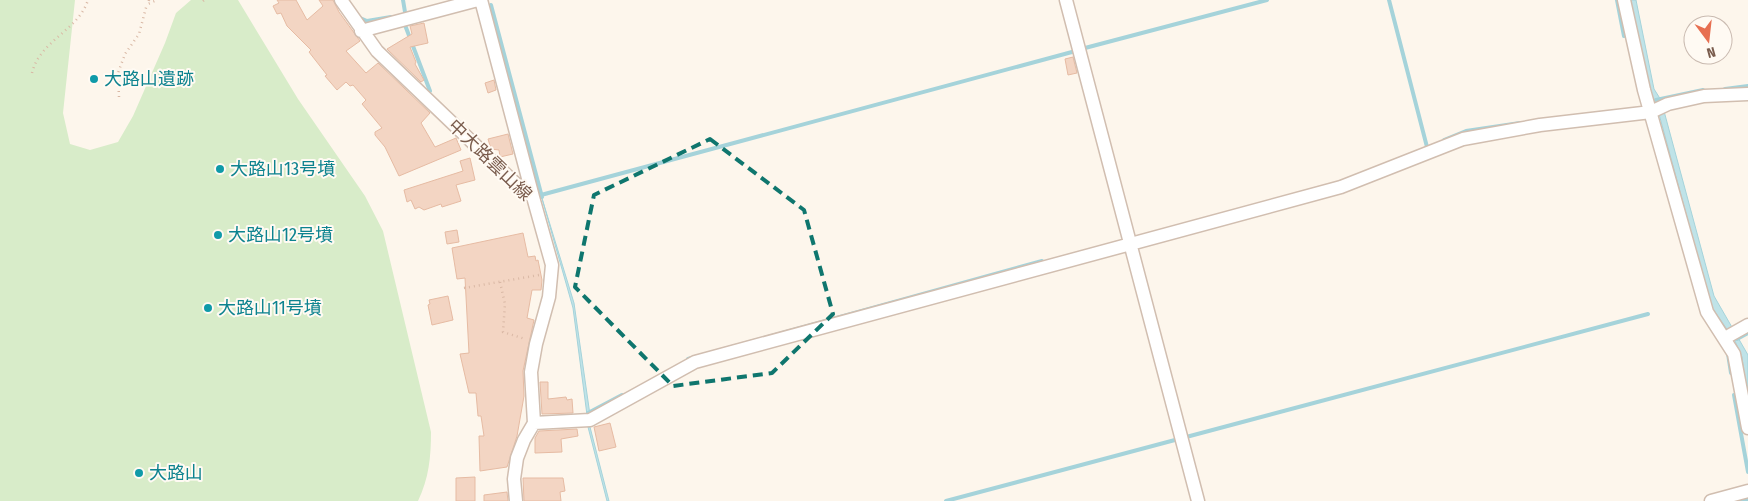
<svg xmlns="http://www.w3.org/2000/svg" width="1748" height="501" viewBox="0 0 1748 501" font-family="'Fira Sans Condensed','Noto Sans JP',sans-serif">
<rect width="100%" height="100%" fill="#fdf6ec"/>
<path fill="#d8ecc9" d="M0,0H75L63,113L70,144L90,150L118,142L133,116L165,43L176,13L191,0H238L298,99L365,196L383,231L431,432C431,457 429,478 418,501H0Z"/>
<path fill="#bfe3e8" stroke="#a5d3da" d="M1629,0H1636L1654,89L1661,100L1714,296L1748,355V407L1742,357L1735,341L1711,306L1659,114L1648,88Z
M541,195L574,303L590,415H587L573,308Z
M588,427H590L609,501H607Z"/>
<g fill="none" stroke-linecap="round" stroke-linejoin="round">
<path stroke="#a5d3da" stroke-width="4" d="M403,0L405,12
M1389,0L1427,147
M1617,0L1624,36
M491,5L542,197
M360,18L367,21L391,17
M405,25L430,91
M1085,48L1267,0
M1725,89L1748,86
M1656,100L1703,90
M1444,140L1466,131L1520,123
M541,195L1072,52
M1737,339L1748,333
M1728,354L1731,373
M688,359L1042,261
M1734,395L1748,472
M588,413L622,395
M946,501L1648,314
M1741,501L1748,499"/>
</g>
<path fill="#f3d5c3" stroke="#e6bba3" d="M277,0H296L307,20L323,6L319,0H333L339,12L360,41L346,51L366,73L378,63L430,113L421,123L435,147L456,138L461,150L399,176L385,147L375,135V132L382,128L362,104L366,100L353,85L350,86L346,82L337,90L325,76L327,75L309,52L311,50L287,26L281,13L277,14L273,6L279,3Z
M424,23L428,43L410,47L416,62L415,64L424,80L421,82L387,49L412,34L410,26Z
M1073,57L1077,73L1068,75L1065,59Z
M494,80L496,90L488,93L485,83Z
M508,134L513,154L500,157L499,150L491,149L488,139Z
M470,158L475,180L456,185L461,201L442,207L441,204L424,210L419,207L415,209L411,200L407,202L404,190L463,171L460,161Z
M457,230L459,242L447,244L445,232Z
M523,233L528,257L535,256L536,261L538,260L542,280L541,290H532L527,318L534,320L523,371L524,396L517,436L507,467L480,471L479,436H484L481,416H478L476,393H469L460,354L469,353L465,278L457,279L452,248Z
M448,296L453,320L432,325L428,305L430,304L429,300Z
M540,382H548V399L566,397L567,400L572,399L573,413L542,414Z
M610,423L616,447L599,451L594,427Z
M577,429L578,436L561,439L562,452L535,453V438L539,431Z
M475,477V501H456V478Z
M523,478H563L565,491L560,492L561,501H524Z
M507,492L508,501H484V495Z"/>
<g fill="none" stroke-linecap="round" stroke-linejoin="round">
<defs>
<path id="street" d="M341,0L377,51L516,184L533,197L552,265L549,297L536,344L531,372L534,423L524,440L517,458L514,479L516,501
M481,0L533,197
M1066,0L1198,501
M1624,0L1644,90L1707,312L1734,354L1748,428
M361,31L478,0
M1725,338L1748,325
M534,423L590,420L695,362L1341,187L1463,139L1540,125L1651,112L1668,104L1704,96L1748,94
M1711,501L1748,491"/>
</defs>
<use href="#street" stroke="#d1beb0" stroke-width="15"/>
<path stroke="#d9b8a5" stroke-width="2.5" stroke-dasharray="1 4" stroke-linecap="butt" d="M149,0L148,4L157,0
M203,1L204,0
M32,73C40,40 78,31 88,0
M119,97L118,73L125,54L139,34L147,4
M500,282L505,304L503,332L525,339
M464,288L539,275"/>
<use href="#street" stroke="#fff" stroke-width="12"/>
</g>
<path fill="none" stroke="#0f766e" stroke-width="4" stroke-dasharray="10 6" stroke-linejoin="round" d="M710,139L804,210L833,314L772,373L673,386L575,287L594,195Z"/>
<g fill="#0f9aa8" stroke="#fffaf3" stroke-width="2">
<circle cx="94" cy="79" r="5"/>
<circle cx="220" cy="169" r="5"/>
<circle cx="218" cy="235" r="5"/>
<circle cx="208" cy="308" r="5"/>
<circle cx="139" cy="473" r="5"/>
</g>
<g text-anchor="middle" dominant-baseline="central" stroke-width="4" stroke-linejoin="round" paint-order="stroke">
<g font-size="18" fill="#0d838f" stroke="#fffaf3" text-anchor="start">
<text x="104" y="79">大路山遺跡</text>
<text x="230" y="169">大路山13号墳</text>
<text x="228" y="235">大路山12号墳</text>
<text x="218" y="308">大路山11号墳</text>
<text x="149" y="473">大路山</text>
</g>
<g font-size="18" fill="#7a5c4d" stroke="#fffaf3">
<text transform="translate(490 160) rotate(44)">中大路雲山線</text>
</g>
</g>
<g transform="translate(1708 40) rotate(165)"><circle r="24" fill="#fffaf3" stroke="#cabbb1"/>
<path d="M0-4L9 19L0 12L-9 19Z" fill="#e76f51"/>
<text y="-8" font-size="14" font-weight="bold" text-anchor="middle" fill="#7a5c4d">N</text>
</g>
</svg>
